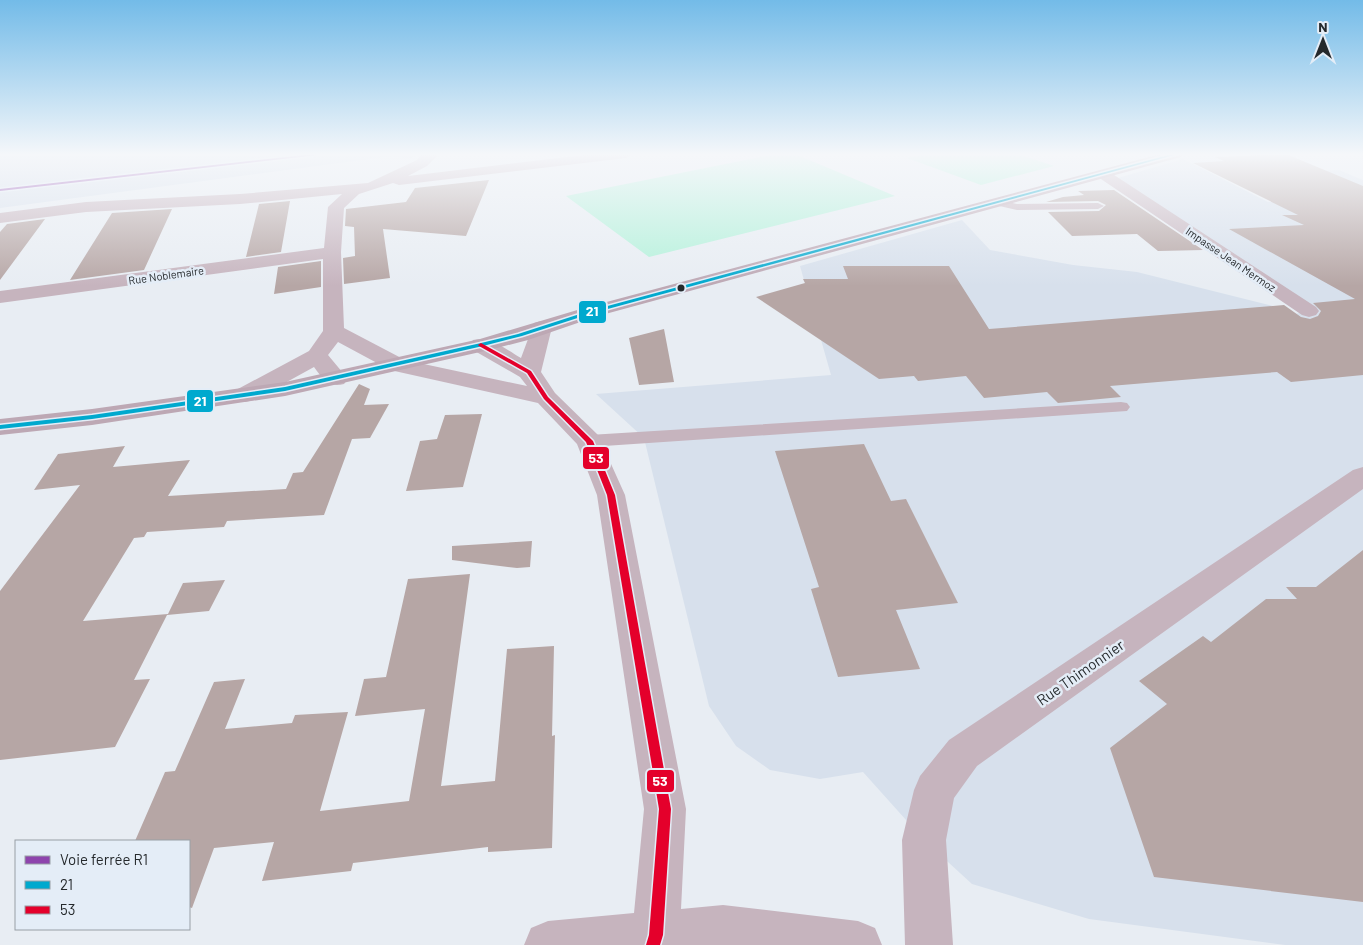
<svg xmlns="http://www.w3.org/2000/svg" width="1363" height="945" viewBox="0 0 1363 945" font-family="Barlow,sans-serif">
<rect width="100%" height="100%" fill="#e8edf3"/>
<path fill="#d7e0ec" d="M0,154H415L411,159L392,156L0,208Z
M1183,159L1268,202L1330,196L1278,173L1339,170L1363,180V945H1285L1089,919L972,884L924,840L863,772L820,779L770,770L736,746L709,706L644,438L596,394L831,375L800,266L962,220L990,250L1073,265L1137,272L1273,306L1295,314L1308,311L1111,180Z"/>
<path fill="#b2f1da" d="M775,154H795L895,196L649,257L566,196Z
M924,154H1018L1054,166L981,185L907,158Z"/>
<path fill="#b6a6a5" d="M1286,154L1363,186V375L1291,382L1277,372L1110,386L1121,397L1058,403L1047,392L984,398L966,376L918,381L914,376L879,379L756,297L805,283L803,279H848L843,266H949L989,329L1284,305L1301,317L1310,319L1318,316L1321,311L1313,303L1355,299L1229,229L1304,225L1282,215H1298L1193,163L1224,161L1215,157Z
M489,180L466,236L383,229L390,278L344,284L343,258L355,256L354,227L345,226L346,209L406,202L415,188Z
M1114,190L1203,250L1158,251L1137,234L1072,236L1048,212L1099,211L1106,205L1098,201L1046,202L1063,197L1084,195L1078,191Z
M290,201L281,252L246,257L259,204Z
M172,209L144,270L70,280L112,213Z
M45,219L0,280V232L7,224Z
M321,261V287L274,294L278,267Z
M664,329L674,382L639,385L629,338Z
M359,384L370,389L364,405L389,404L370,438L352,439L324,515L227,521L224,527L147,532L144,537L134,538L83,621L168,614L183,583L225,580L209,611L167,615L134,680L150,679L115,747L0,760V591L80,485L34,490L58,454L125,446L113,467L190,460L168,496L286,489L293,473L303,472Z
M482,414L463,487L406,491L420,441L437,439L445,415Z
M864,444L891,501L906,499L958,603L896,610L920,669L838,677L811,589L819,587L775,451Z
M532,541L530,567L517,568L452,560V546Z
M1363,550V902L1154,877L1110,748L1167,704L1139,681L1203,636L1211,642L1266,599H1297L1286,587H1316Z
M470,574L441,786L495,781L507,649L554,646L552,736L555,735L552,848L488,852V847L353,863L351,871L262,881L274,842L214,848L192,908L189,907V841H135L165,772L175,771L214,682L245,679L225,729L292,723L295,715L348,712L320,811L409,801L425,709L355,716L364,679L386,677L408,579Z"/>
<g fill="none" stroke-linecap="round" stroke-linejoin="round">
<path fill="#c6b4be" fill-rule="evenodd" d="M999,200L1017,204L1098,203L1104,206L1098,209L1017,210L995,205L993,203Z
M1121,402L1127,403L1130,407L1127,411L589,447L582,445L580,441L582,437L589,435Z"/>
<path fill="#c6b4be" fill-rule="evenodd" d="M422,154H436L437,156L427,166L408,176L592,154H633L626,158L399,185L393,183L359,194L344,208L341,252L344,328L405,360L527,386L520,377L473,350L470,345L473,340C490,336 507,350 521,358L534,323L541,321L548,323L552,327L541,372L555,393L598,435L625,495L686,809L681,909L723,905L858,921L875,928L882,945H524L531,928L548,921L634,913L644,809L597,495L577,444L538,403L390,370L338,342L328,355L348,379L344,384C328,388 323,379 314,367L254,400L245,402L236,400L233,395L236,390L309,351L323,331V259L0,303V291L324,248L328,207L342,194L240,204L86,212L0,223V213L86,202L240,194L368,183L417,160Z
M1103,170L1108,171L1316,307L1319,311L1316,315L1309,317L1302,315L1098,177L1096,174L1098,171Z
M1363,467V489L977,766L954,798L946,840L953,945H905L902,840L914,790L920,776L949,740L1353,470Z"/>
<path fill="#bda8b4" fill-rule="evenodd" d="M1160,154H1183L1181,157L598,316L528,340L489,350L285,396L92,425L0,435V419L92,409L285,382L480,339L584,308Z"/>
<defs>
<path id="bus-1" d="M1172,154H1178L593,313L522,336L483,346L285,391L92,419L0,429V425L92,415L285,387L481,343L518,334L589,311Z"/>
<path id="bus-2" d="M481,343L531,371L548,397L593,441L615,495L671,809L663,935L660,945H646L649,935L659,809L607,495L586,442L544,399L527,373L479,346L478,345Z"/>
</defs>
<use href="#bus-1" stroke="#e4edf7" stroke-width="3"/>
<use href="#bus-2" stroke="#e4edf7" stroke-width="3"/>
<use href="#bus-1" fill="#00a9ce" fill-rule="evenodd"/>
<use href="#bus-2" fill="#e4002b" fill-rule="evenodd"/>
<defs>
<path id="rail-1" d="M313,154H327L0,191V189Z"/>
</defs>
<use href="#rail-1" stroke="#e4edf7" stroke-width="3"/>
<use href="#rail-1" fill="#8e44ad" fill-rule="evenodd"/>
</g>
<linearGradient id="sky" x2="0" y2="1"><stop stop-color="#73bbe8"/><stop offset="0.54" stop-color="#f5f7fa"/><stop offset="1" stop-color="#f5f7fa" stop-opacity="0"/></linearGradient>
<rect width="1363" height="286" fill="url(#sky)"/>
<circle fill="#25292c" stroke="#e4edf7" stroke-width="2" cx="681" cy="288" r="4.5"/>
<g text-anchor="middle" dominant-baseline="central" stroke-width="5" stroke-linejoin="round" paint-order="stroke">
<g font-size="11" fill="#25292c" stroke="#e4edf7">
<text transform="translate(1231 259) rotate(34)">Impasse Jean Mermoz</text>
<text transform="translate(166 275) rotate(-8)">Rue Noblemaire</text>
</g>
<g font-size="15" fill="#25292c" stroke="#e4edf7">
<text transform="translate(1080 672) rotate(-35)">Rue Thimonnier</text>
</g>
</g>
<g stroke="#e4edf7" stroke-width="2">
<rect x="578" y="300" width="29" height="24" rx="5" fill="#00a9ce"/>
<rect x="186" y="389" width="28" height="24" rx="5" fill="#00a9ce"/>
<rect x="582" y="446" width="28" height="24" rx="5" fill="#e4002b"/>
<rect x="646" y="769" width="29" height="24" rx="5" fill="#e4002b"/>
</g>
<g font-size="14" text-anchor="middle" font-weight="bold" fill="#fff">
<text x="592" y="316">21</text>
<text x="200" y="406">21</text>
<text x="596" y="463">53</text>
<text x="660" y="786">53</text>
</g>
<rect x="15" y="840" width="175" height="90" fill="#e4edf7" stroke="#989fa6"/>
<rect x="25" y="856" width="25" height="8" fill="#8e44ad" stroke="#989fa6"/>
<text x="60" y="865" font-size="15" fill="#25292c">Voie ferrée R1</text>
<rect x="25" y="881" width="25" height="8" fill="#00a9ce" stroke="#989fa6"/>
<text x="60" y="890" font-size="15" fill="#25292c">21</text>
<rect x="25" y="906" width="25" height="8" fill="#e4002b" stroke="#989fa6"/>
<text x="60" y="915" font-size="15" fill="#25292c">53</text>
<g transform="translate(1323 40)" stroke="#e4edf7" stroke-width="4" paint-order="stroke">
<path d="M0-4L9 19L0 12L-9 19Z" fill="#25292c"/>
<text y="-8" font-size="14" font-weight="bold" text-anchor="middle" fill="#25292c">N</text>
</g>
</svg>
